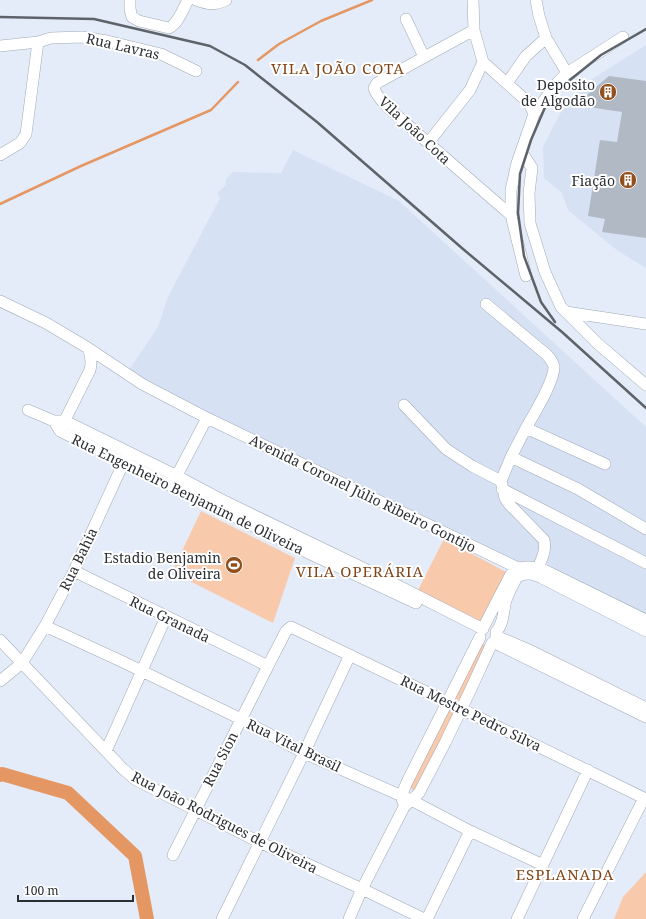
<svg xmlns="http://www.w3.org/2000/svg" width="646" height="919" viewBox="0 0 646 919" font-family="'Noto Serif',serif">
<rect width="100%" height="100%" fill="#e4ecf9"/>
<path fill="#d6e1f4" d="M646,45V268L618,251L568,210L562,193L544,178L543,147L561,112L584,84Z
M293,150L399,201L646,427V614L541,562L514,564L145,382L128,371L158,327L168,297L220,198L217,193L226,185V179L233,172L281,173Z"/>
<path fill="#f8c9ab" d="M201,511L295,558L273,623L172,572Z
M444,539L506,572L482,625L417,592Z
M479,643L489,646L461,704L452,698Z
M448,705L460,711L417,794L408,785Z
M646,872V919H614L623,897Z"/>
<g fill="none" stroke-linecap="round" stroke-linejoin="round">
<path stroke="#e59763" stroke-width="2.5" d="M258,60L279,44L321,21L372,0
M0,204L81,166L211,110L238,82"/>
<path stroke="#e59763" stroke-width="14" d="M0,775L2,774L68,793L135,856L147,919"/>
</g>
<path fill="#b1b9c5" d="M609,76L646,81V238L602,232L605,219L588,216L600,140L617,142L622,112L575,105Z"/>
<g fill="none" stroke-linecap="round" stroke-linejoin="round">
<defs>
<path id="minor" d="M130,0V9L132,17L139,21L169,28C178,24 183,9 188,0
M196,0C208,4 214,6 226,0
M473,0L474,30L483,62L529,103L534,114
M406,19L424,57
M474,30L377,83L374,88C377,100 399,117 409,126C443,156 477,186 511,215
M0,46L38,42L51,38L82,37L107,41L161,54L196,71
M567,73L623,37
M507,83L526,56L546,38
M428,143L470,90L483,62
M521,153L525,157L532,168L529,193L530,223L545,272L561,307L597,343L646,385
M0,155L20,143L26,134L38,42
M526,276L511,215V190L517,163L534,114L557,83L567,73L546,38L539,16L536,0
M0,301L46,323L88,348L142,384L207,418L518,568L526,574
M486,304L546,354C550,358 553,362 554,367C554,382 534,414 526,428
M566,312L646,324
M404,405L446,449L472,466L501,481
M28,410L54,421H65L177,476L226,502L371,572L483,629
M54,421L60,431L300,549L416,603
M62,426L90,370C92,362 91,355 88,348
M511,457L578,489L646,529
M174,481L207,418
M502,489L646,563
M74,571L268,666
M535,575C539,564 547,552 544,540L509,504L505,498L501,481L511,457L526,428L605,464
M45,626L121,661L241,719L304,753L411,800L470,831L543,865
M483,628L511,574C520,563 535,567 546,571L646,620
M496,632C504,624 503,611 506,600C509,592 513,584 517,577C526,572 533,574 542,578L646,631
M496,636L529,650L646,708
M0,640L123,769L136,780L259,842L362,889L424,919
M493,642L646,717
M0,681L22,663L45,626L74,571L127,455
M106,751L166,617
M403,802L401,796L408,780L480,637
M173,855L268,666L286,631L291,627L447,702L646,799
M222,919L304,753L350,655
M349,919L362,889L404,807L419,793L445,743L470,691L492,643
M427,919L470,831
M517,919L588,770
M583,919L644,798"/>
</defs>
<use href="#minor" stroke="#a1a9b5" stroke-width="12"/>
<use href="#minor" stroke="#fff" stroke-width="11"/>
<path stroke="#5e6369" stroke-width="2.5" d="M0,17L94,19L210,46L245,65L317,122L463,249L562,332L646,408
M555,322L541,302L524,256L518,213L520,174L531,140L546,105L570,80L601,55L646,29"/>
</g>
<defs>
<symbol id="building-disc" viewBox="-11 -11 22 22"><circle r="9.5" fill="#914f1d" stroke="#fff"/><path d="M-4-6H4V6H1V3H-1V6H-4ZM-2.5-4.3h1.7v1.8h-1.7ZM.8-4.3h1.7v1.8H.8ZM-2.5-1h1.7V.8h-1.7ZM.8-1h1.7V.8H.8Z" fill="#fff"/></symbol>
<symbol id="stadium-disc" viewBox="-11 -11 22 22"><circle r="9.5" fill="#914f1d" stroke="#fff"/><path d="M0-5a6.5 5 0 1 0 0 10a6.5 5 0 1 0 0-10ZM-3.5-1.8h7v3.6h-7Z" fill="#fff"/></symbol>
</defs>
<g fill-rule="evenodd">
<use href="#building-disc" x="598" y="82" width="20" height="20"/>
<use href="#building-disc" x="618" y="170" width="20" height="20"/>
<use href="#stadium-disc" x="224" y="555" width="20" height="20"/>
</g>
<g text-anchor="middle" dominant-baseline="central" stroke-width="4" stroke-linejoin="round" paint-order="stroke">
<g font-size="14" fill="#2b2f33" stroke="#fff">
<text transform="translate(123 46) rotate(13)">Rua Lavras</text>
<text transform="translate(415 130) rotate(43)">Vila João Cota</text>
<text transform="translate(363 493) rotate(26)">Avenida Coronel Júlio Ribeiro Gontijo</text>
<text transform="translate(188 494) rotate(26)">Rua Engenheiro Benjamim de Oliveira</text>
<text transform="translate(78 559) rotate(-64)">Rua Bahia</text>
<text transform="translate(170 619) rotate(26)">Rua Granada</text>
<text transform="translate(471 713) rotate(26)">Rua Mestre Pedro Silva</text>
<text transform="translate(294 745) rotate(26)">Rua Vital Brasil</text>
<text transform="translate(220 759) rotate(-63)">Rua Sion</text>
<text transform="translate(225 822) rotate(27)">Rua João Rodrigues de Oliveira</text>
</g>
<g font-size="14" fill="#2b2f33" stroke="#fff" text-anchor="end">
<text x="595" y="84">Deposito<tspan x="595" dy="16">de Algodão</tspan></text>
<text x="615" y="180">Fiação</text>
<text x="221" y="557">Estadio Benjamin<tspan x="221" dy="16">de Oliveira</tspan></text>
</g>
<g font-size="15" letter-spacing="1" fill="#814518" stroke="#fff">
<text x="338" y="68">VILA JOÃO COTA</text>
<text x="360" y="571">VILA OPERÁRIA</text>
<text x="565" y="874">ESPLANADA</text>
</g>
</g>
<path d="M18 895v6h115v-6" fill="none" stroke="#2b2f33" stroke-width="2"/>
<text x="24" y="895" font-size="12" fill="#2b2f33" stroke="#ffffff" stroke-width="3" paint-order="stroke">100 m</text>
</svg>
